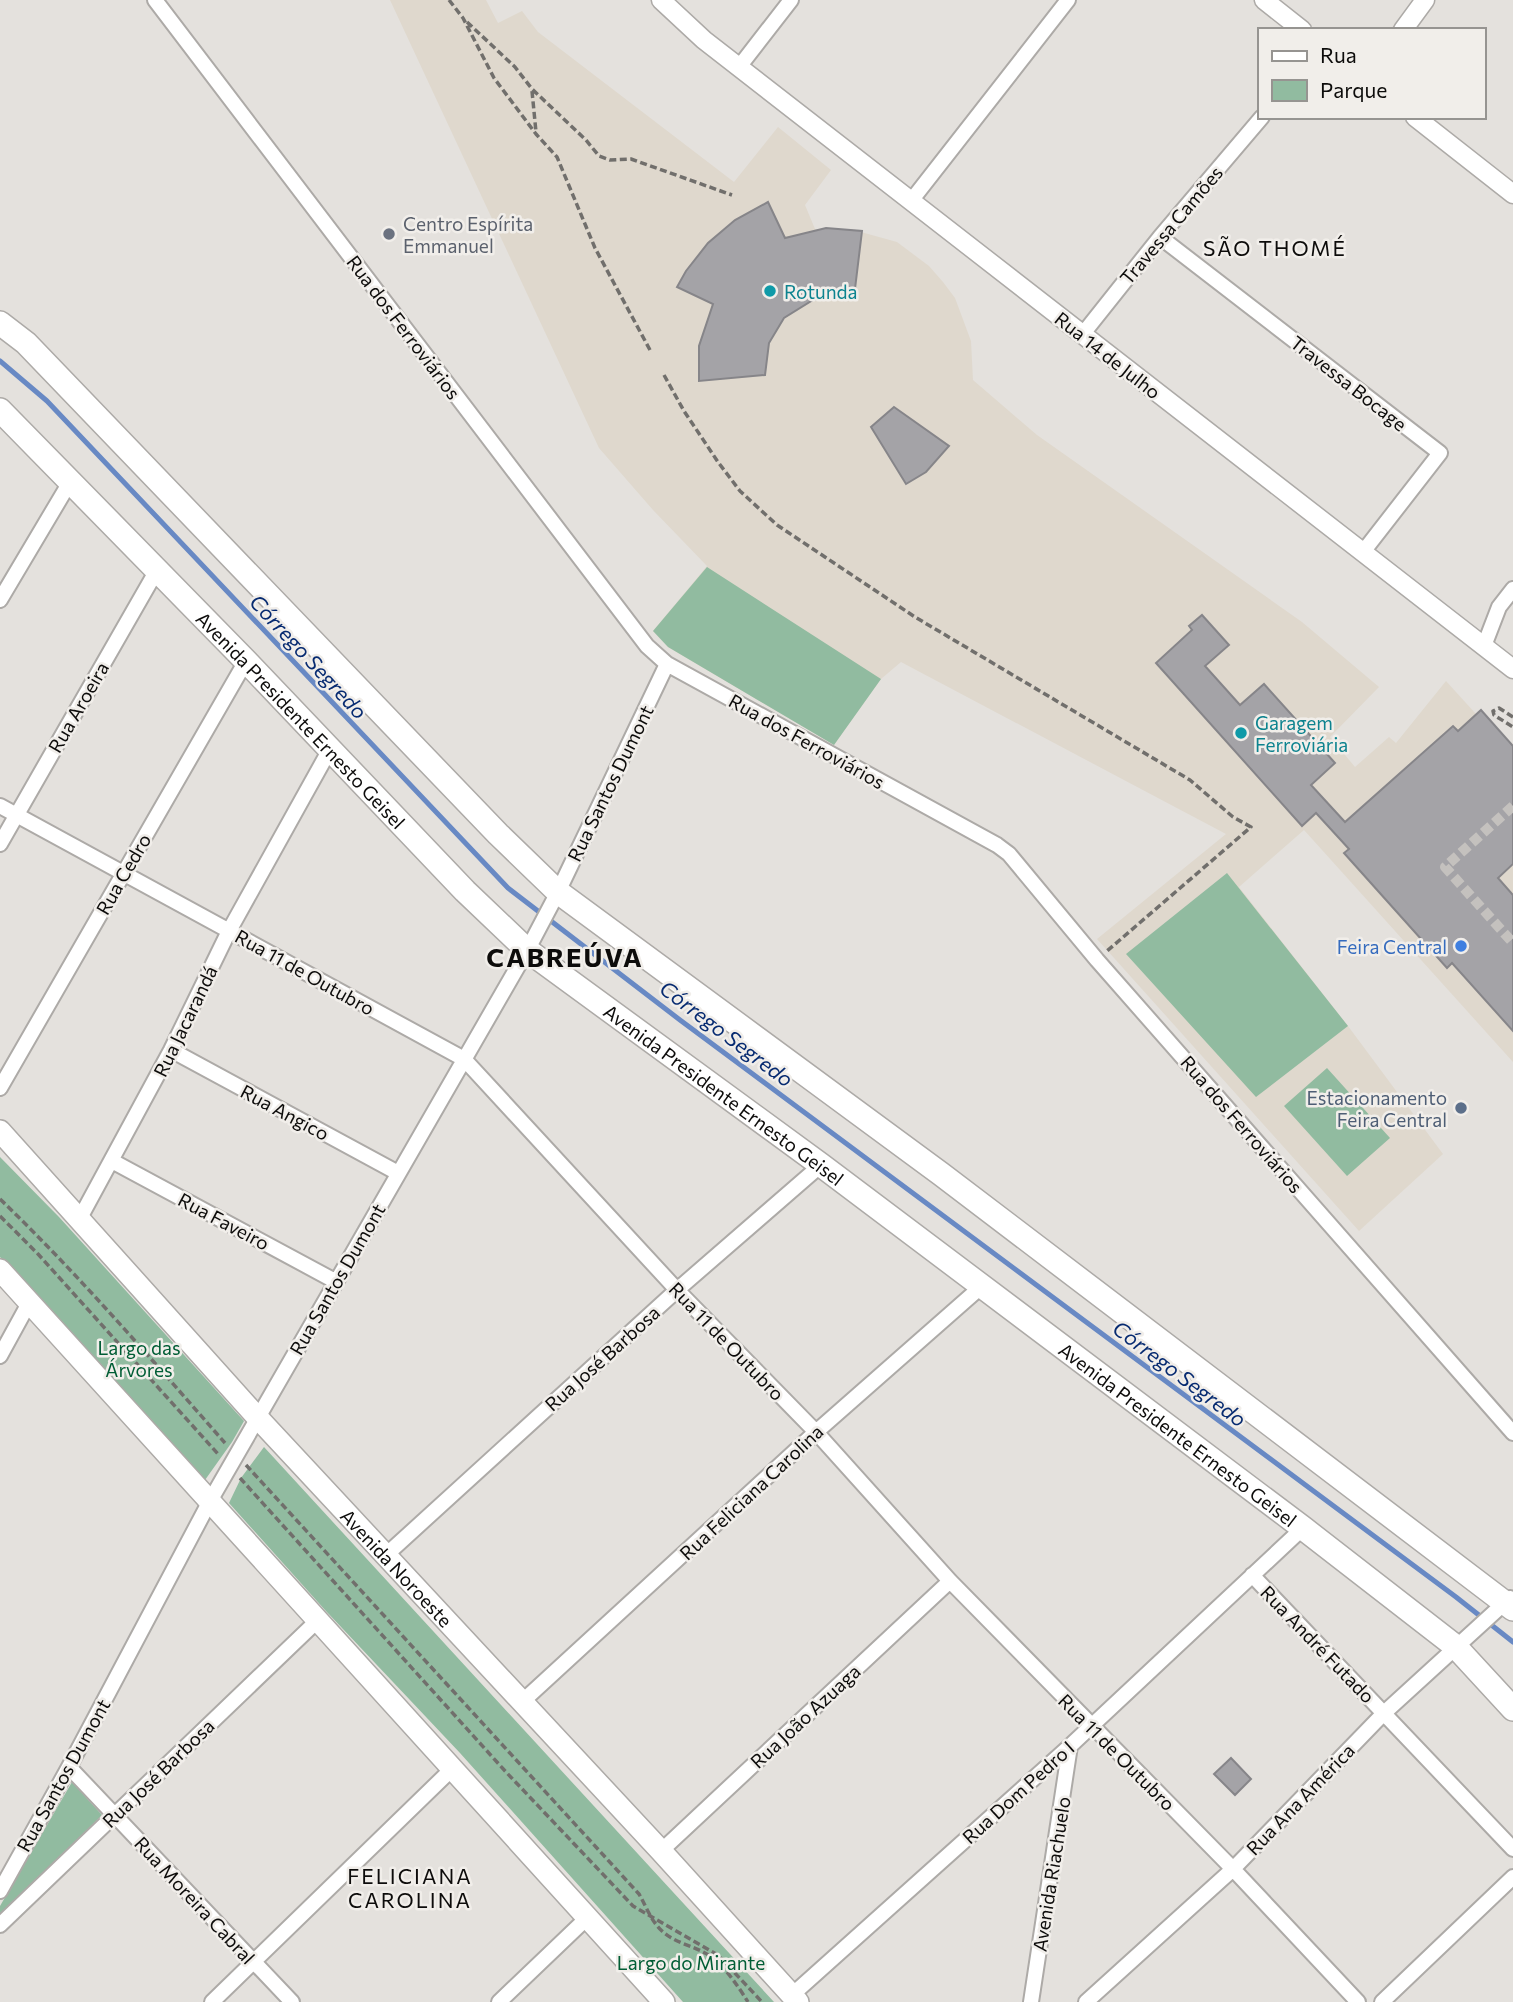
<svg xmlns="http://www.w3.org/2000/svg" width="1513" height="2002" viewBox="0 0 1513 2002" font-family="Commissioner,sans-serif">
<rect width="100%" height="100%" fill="#e4e1dd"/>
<path fill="#dfd8cd" d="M390,0H486L498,23L522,11L538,32L734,182L778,127L831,170L805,205L815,229H850L897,242L929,266L943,282L955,298L971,341L973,380L1037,435L1302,622L1379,687L1330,737L1355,767L1389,737L1396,743L1446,681L1476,714L1481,710L1513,746V1062L1304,830L1239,887L1348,1026L1443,1154L1359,1231L1097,939L1226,834L901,662L881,679L834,745L668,647L653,631L707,566L653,510L599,448Z"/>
<path fill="#91bba0" d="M707,567L881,679L834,745L668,647L653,631Z
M1227,873L1348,1026L1256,1097L1126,954Z
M1327,1068L1390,1138L1347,1176L1284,1106Z
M0,1157L59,1217L244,1421L232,1442L205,1480L0,1257Z
M264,1447L774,2002H683L460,1753L325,1610L229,1503L241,1478Z
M72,1782L102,1815L0,1917V1906Z"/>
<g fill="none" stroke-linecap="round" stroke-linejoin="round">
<path stroke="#6889c4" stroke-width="5" d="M0,361L47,401L508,888L680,1020L1456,1597L1513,1642"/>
</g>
<path fill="#a4a3a7" stroke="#868589" stroke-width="2" d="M768,202L785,238L826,228L862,231L854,297L840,295L813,300L784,318L769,343L765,375L699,381V346L713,304L677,287L686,271L708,243L735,220Z
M894,407L949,446L926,472L906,484L871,427Z
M1202,615L1229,645L1205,666L1240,705L1264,684L1335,763L1311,785L1345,822L1453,726L1458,731L1481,710L1513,746V864L1498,878L1513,895V1031L1452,963L1447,968L1344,853L1349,849L1316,813L1302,826L1156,663L1192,630L1189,626Z
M1231,1758L1251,1779L1235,1795L1214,1774Z"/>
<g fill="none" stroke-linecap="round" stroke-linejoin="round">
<path stroke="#c4c1be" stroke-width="10" stroke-dasharray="10 5" stroke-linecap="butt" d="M1513,806L1445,867L1513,943"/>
<defs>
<path id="minor" d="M155,0L647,646L667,664L997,845L1009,854L1097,960L1513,1433
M739,67L791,0
M911,201L1068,0
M1160,237L1440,453L1363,552
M1082,335L1160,237L1262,117
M0,600L70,482
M1484,646L1499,607L1513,589
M0,806L464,1059L677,1290L816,1432L950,1581L1233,1869L1358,2002
M0,844L157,570
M171,1050L398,1173
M0,1088L246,661
M112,1161L335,1281
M80,1218L171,1050L229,931L329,751
M0,1356L29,1303
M386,1555L677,1290L821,1165
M1252,1575L1513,1849
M523,1701L816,1432L982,1286
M69,1767L292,2002
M661,1851L950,1581
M0,1891L69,1767L210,1501L529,947L558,892L667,664
M0,1925L317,1621
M792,1995L1070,1746L1303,1528
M212,2002L453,1768
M499,2002L588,1917
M1031,2002L1070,1746
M1086,2002L1233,1869L1384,1713L1510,1598
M1382,2002L1513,1877"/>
<path id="tertiary" d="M661,0L704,40L1513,669
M1264,0L1302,30
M1403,30L1425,0
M1415,117L1513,194"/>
<g id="secondary">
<path id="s1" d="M0,1131L257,1417L661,1851L798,2002"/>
<path d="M0,1270L664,2002"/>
</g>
<g id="primary">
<path d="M0,323L26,343L498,834L558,892L941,1174L1513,1609"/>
<path id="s2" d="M0,410L246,661L465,891L527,950L821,1165L1303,1528L1455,1646L1513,1709"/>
</g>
</defs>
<use href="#minor" stroke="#adaaa7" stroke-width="18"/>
<use href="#tertiary" stroke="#adaaa7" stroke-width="21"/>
<use href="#secondary" stroke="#adaaa7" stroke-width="24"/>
<use href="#primary" stroke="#adaaa7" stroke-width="26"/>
<path stroke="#716f6c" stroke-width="3.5" stroke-dasharray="7 3.5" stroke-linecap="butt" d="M449,0L463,18L494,78L536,134L557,157L595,248L650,350
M467,22L515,67L532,89L586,140L599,156L610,160L631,159L732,195
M532,91L536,132
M664,375L684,411L718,462L740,491L777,525L915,617L1190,780L1233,817L1251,827L1107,951
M1513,717L1499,708L1493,711L1494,715L1513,727
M0,1199C80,1276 152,1360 225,1443
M0,1216L38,1254L218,1454
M246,1465L639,1894C646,1906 651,1921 662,1931C675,1943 691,1945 705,1953C722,1962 738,1986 748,2002
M240,1478L506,1772L633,1906L718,1955L762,2002"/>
<use href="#minor" stroke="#fff" stroke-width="14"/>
<use href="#tertiary" stroke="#fff" stroke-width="18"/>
<use href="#secondary" stroke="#fff" stroke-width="21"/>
<use href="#primary" stroke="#fff" stroke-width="23"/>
</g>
<circle fill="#6b7280" stroke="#f1eeea" stroke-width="2.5" cx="389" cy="234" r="7"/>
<g fill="#0f9aa8" stroke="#f1eeea" stroke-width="2.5">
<circle cx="770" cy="291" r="7"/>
<circle cx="1241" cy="733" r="7"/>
</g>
<circle fill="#3f7fe0" stroke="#f1eeea" stroke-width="2.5" cx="1461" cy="946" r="7"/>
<circle fill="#5c6f8a" stroke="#f1eeea" stroke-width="2.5" cx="1461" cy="1108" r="7"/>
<g text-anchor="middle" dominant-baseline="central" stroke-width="5" stroke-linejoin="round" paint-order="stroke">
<g font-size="19" fill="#5b616d" stroke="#f1eeea" text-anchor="start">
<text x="403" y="223">Centro Espírita<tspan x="403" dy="22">Emmanuel</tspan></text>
</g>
<g font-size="19" fill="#0d0c0b" stroke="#f1eeea">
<text transform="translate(1171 225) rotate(-50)">Travessa Camões</text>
<text transform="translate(404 327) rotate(53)">Rua dos Ferroviários</text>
<text transform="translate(1108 355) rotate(38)">Rua 14 de Julho</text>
<text transform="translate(1349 383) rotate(38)">Travessa Bocage</text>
<text transform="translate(78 707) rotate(-60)">Rua Aroeira</text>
<text stroke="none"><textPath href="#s2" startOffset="432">Avenida Presidente Ernesto Geisel</textPath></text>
<text transform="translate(807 741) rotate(29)">Rua dos Ferroviários</text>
<text transform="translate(610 783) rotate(-64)">Rua Santos Dumont</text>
<text transform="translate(123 874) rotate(-60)">Rua Cedro</text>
<text transform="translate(305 972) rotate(29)">Rua 11 de Outubro</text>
<text transform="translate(185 1021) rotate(-64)">Rua Jacarandá</text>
<text stroke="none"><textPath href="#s2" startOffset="999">Avenida Presidente Ernesto Geisel</textPath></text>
<text transform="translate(285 1112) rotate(28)">Rua Angico</text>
<text transform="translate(1242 1124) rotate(49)">Rua dos Ferroviários</text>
<text transform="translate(224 1221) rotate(28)">Rua Faveiro</text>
<text transform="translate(337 1279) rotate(-60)">Rua Santos Dumont</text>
<text transform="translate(727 1341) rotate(46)">Rua 11 de Outubro</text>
<text transform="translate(602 1358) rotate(-42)">Rua José Barbosa</text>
<text stroke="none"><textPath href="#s2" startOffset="1566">Avenida Presidente Ernesto Geisel</textPath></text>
<text transform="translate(751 1492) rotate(-43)">Rua Feliciana Carolina</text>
<text stroke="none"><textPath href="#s1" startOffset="590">Avenida Noroeste</textPath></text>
<text transform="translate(1318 1644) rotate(46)">Rua André Futado</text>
<text transform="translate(805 1716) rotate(-43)">Rua João Azuaga</text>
<text transform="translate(1117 1752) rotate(45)">Rua 11 de Outubro</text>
<text transform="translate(158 1773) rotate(-44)">Rua José Barbosa</text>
<text transform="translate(63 1775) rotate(-61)">Rua Santos Dumont</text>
<text transform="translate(1018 1792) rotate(-42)">Rua Dom Pedro I</text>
<text transform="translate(1300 1799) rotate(-46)">Rua Ana América</text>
<text transform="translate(1051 1874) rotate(-81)">Avenida Riachuelo</text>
<text transform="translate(195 1900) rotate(47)">Rua Moreira Cabral</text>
</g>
<g font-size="19" fill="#0d838f" stroke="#f1eeea" text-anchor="start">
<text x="784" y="291">Rotunda</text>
<text x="1255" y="722">Garagem<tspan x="1255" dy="22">Ferroviária</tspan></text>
</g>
<g font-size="19" fill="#366cbe" stroke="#f1eeea" text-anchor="end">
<text x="1447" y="946">Feira Central</text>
</g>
<g font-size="19" fill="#4e5e75" stroke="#f1eeea" text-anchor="end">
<text x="1447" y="1097">Estacionamento<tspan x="1447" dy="22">Feira Central</tspan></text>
</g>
<g font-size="19" fill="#005d35" stroke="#f1eeea">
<text x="139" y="1347">Largo das<tspan x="139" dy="22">Árvores</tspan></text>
<text x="691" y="1962">Largo do Mirante</text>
</g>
<g font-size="21" letter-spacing="2" fill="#0d0c0b" stroke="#f1eeea">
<text x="1275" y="247">SÃO THOMÉ</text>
<text x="410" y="1875">FELICIANA<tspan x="410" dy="24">CAROLINA</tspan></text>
</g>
<g font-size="21" font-style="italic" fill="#072b71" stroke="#f1eeea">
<text transform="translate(309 656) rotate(47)">Córrego Segredo</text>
<text transform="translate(727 1033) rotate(37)">Córrego Segredo</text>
<text transform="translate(1180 1373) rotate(37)">Córrego Segredo</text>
</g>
<g font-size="26" font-weight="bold" letter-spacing="2" fill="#0d0c0b" stroke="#f1eeea">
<text x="565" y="956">CABREÚVA</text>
</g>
</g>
<rect x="1258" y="28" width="228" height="91" fill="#f1eeea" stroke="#969491" stroke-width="2"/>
<rect x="1272" y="51" width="35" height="10" fill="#ffffff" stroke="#969491" stroke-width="2"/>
<text x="1320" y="63" font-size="21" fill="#0d0c0b">Rua</text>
<rect x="1272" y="80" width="35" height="21" fill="#91bba0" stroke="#969491" stroke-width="2"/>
<text x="1320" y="98" font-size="21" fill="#0d0c0b">Parque</text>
</svg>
